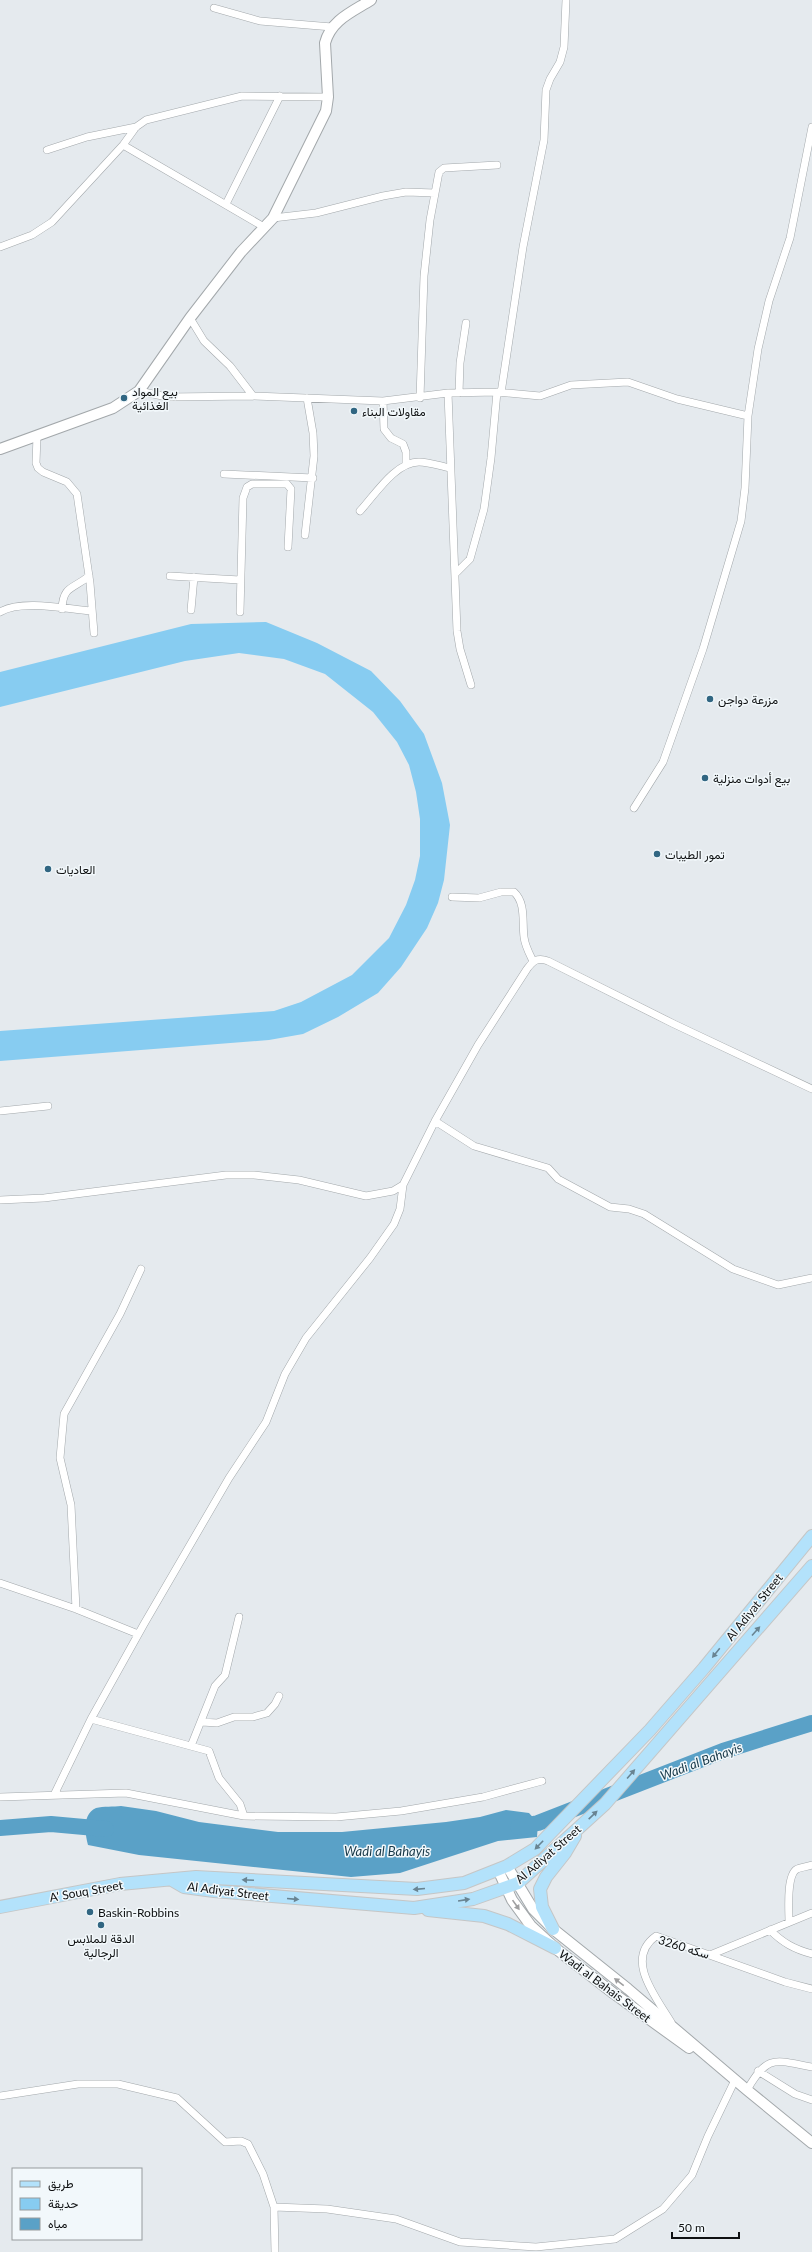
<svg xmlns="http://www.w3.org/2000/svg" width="812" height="2252" viewBox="0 0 812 2252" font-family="Lato,Vazirmatn,sans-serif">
<rect width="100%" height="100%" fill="#e5eaee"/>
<path fill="#87ccf1" d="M266,622L317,643L371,671L400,701L424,734L442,783L450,825L444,880L438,903L427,928L401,967L378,993L338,1017L303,1034L269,1040L0,1061V1031L274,1011L301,1002L352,975L389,938L406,905L415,880L420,856V819L416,792L409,765L397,742L373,712L325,674L284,659L239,653L185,661L0,707V672L191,624Z"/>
<path fill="#5aa1c7" d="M121,1806L156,1811L199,1822L278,1832H342L446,1822L480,1817L506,1810L529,1813L538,1823L537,1837L498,1841L400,1873L351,1877L139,1855L88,1845C85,1834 82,1814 96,1808C103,1806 114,1807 121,1806Z"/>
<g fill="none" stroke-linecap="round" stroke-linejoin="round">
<path stroke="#5aa1c7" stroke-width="16" d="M518,1827L538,1823L723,1751L812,1723
M0,1828L51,1824L106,1829"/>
<defs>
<path id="street" d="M214,8L260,21L332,27
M123,145L264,227
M47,150L87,137L136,127
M226,204L280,96
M273,218L316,213L383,196L406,192L435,193
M0,247L32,235L52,222L123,145L136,127L146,120L242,96L328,97
M190,318L204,341L230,366L253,396
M139,391L167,397L253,396L383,401L448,393L497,392L540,396L571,385L628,382L677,399L748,416
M448,393L457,631L460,649L471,685
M459,393L460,363L466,323
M501,393L523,247L544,140L546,90L550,79L560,62L564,47L566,0
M420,398L424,276L430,220L439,172L444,168L497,165
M383,401L384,429L391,438L403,444L406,452V465
M37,436L36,463L38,468L43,472L67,482L77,494L90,583L94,633
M224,474L313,478
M360,511C375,495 395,462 419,462C429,462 440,466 450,468
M305,535L314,456L313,433L307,398
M457,572L470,559L484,509L491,458L497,392
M170,576L240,580
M62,609C63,585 74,589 89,576
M191,610L194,577
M0,612C21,599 67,609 91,611
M240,612L243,498L247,487L252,484H287L291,489L288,547
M634,808L663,762L703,649L741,521L745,488L748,416L758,349L769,301L790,238L812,127
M452,897L479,898L501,892H514C526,903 522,922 524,937C525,946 529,953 533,961
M0,1111L48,1106
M435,1121L474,1146L548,1168L558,1179L610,1207L629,1209L644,1214L733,1269L778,1285L812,1278
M0,1200L44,1198L226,1175H254L299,1180L366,1196L393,1191L403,1185L435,1121L478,1045L527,969C533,961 537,957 548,961L674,1024L812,1089
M0,1583L76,1609L138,1634
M76,1609L71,1505L60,1458L64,1414L120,1314L141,1269
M91,1719L209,1751L219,1778L240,1804L244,1816
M202,1722L217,1723L234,1717H253L267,1713L275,1704L279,1696
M191,1746L215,1686L225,1675L239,1617
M54,1795L91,1719L144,1624L229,1478L266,1422L285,1374L306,1338L370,1258L394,1224L400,1209L403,1185
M0,1797L126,1793L244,1816L336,1817L401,1811L483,1797L542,1781
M789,1922C789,1911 786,1875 797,1869C801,1867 807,1867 812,1865
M770,1930C783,1943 794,1949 812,1954
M710,1955L812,1913
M671,2022C656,1997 624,1959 656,1936L785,1982L812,1989
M758,2071L795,2094L812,2100
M747,2090C768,2054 774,2060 812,2067
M0,2096L78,2084H118L177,2098L225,2142L241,2141L248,2144L263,2174L274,2207L275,2252
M274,2207L327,2209L396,2219L460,2242L536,2247L615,2239L663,2209L692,2175L708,2136L735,2080"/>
<path id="secondary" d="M0,449L113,408L139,391L190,318L241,252L273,218L326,111L328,97L325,43C331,20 352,12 371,0
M507,1866L533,1909L553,1929L628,1989L747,2090L812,2143
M498,1870L512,1900L531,1926L555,1948L613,1993L689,2048"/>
<path id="primary" d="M172,1880L184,1887L214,1891L414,1908L473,1899L518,1883L605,1804L812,1566
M0,1907L120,1884L196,1877L417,1889L464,1883L507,1866L535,1849L650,1730L704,1668L812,1536
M428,1910L484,1916L508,1924L555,1948
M553,1929L542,1907L540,1889L546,1877L565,1853L575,1836"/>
</defs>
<use href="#street" stroke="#a3a8ab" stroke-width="8"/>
<use href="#secondary" stroke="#a3a8ab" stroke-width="12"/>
<use href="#primary" stroke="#c5c6c6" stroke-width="14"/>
<use href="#street" stroke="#fff" stroke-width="7"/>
<use href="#secondary" stroke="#fff" stroke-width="10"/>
<use href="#primary" stroke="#b3e2fb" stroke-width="12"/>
</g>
<defs><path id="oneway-solid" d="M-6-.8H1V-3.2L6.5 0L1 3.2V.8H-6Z"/></defs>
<g fill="#698492">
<use href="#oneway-solid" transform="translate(756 1631) rotate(-48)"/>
<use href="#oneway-solid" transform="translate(716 1653) rotate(129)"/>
<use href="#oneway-solid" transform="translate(631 1774) rotate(-49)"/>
<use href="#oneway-solid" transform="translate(593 1815) rotate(-44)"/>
<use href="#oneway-solid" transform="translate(539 1845) rotate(134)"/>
<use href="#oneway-solid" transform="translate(248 1880) rotate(-177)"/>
<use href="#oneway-solid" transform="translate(419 1889) rotate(175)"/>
<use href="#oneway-solid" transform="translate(293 1899) rotate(5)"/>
<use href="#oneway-solid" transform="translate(464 1900) rotate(-9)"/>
</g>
<g fill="#9f9fa0">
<use href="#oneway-solid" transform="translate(516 1905) rotate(55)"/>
<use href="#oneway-solid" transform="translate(619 1982) rotate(-142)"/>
</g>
<g fill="#316682" stroke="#f2f8fb" stroke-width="1.5">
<circle cx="124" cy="398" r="4"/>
<circle cx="354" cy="411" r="4"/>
<circle cx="710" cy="699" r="4"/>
<circle cx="705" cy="778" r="4"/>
<circle cx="657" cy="854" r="4"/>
<circle cx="48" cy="869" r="4"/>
<circle cx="90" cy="1912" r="4"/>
<circle cx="101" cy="1925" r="4"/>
</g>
<g text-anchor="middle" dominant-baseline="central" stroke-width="3" stroke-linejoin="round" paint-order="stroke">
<g font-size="12" fill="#0e1011" stroke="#f2f8fb" text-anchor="start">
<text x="132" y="391">بيع المواد<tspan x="132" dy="14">الغذائية</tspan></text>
<text x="362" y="411">مقاولات البناء</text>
<text x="718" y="699">مزرعة دواجن</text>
<text x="713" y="778">بيع أدوات منزلية</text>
<text x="665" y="854">تمور الطيبات</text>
<text x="56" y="869">العاديات</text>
<text x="98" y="1912">Baskin-Robbins</text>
<text x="101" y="1938" text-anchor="middle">الدقة للملابس<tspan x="101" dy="14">الرجالية</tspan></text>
</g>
<g font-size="12" fill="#0e1011" stroke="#f2f8fb">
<text transform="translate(754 1607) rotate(-51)">Al Adiyat Street</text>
<text transform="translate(548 1854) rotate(-41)">Al Adiyat Street</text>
<text transform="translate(86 1891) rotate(-10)">A' Souq Street</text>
<text transform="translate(228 1891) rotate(7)">Al Adiyat Street</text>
<text transform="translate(684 1947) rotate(17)">سكه 3260</text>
<text transform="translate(605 1986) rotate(37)">Wadi al Bahais Street</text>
</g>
<g font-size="13" font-style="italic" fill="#183949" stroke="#f2f8fb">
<text transform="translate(701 1761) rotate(-20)">Wadi al Bahayis</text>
<text x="387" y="1851">Wadi al Bahayis</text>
</g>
</g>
<rect x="12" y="2168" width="130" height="72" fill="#f2f8fb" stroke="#979b9d"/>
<rect x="20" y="2181" width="20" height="6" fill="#b3e2fb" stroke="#979b9d"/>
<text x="48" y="2188" font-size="12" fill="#0e1011">طريق</text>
<rect x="20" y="2198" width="20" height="12" fill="#87ccf1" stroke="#979b9d"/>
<text x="48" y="2208" font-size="12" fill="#0e1011">حديقة</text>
<rect x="20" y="2218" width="20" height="12" fill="#5aa1c7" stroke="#979b9d"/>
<text x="48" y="2228" font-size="12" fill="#0e1011">مياه</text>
<path d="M672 2232v6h67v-6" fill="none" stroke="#0e1011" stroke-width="2"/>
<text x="678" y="2232" font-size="12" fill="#0e1011" stroke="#f2f8fb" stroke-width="3" paint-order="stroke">50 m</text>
</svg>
